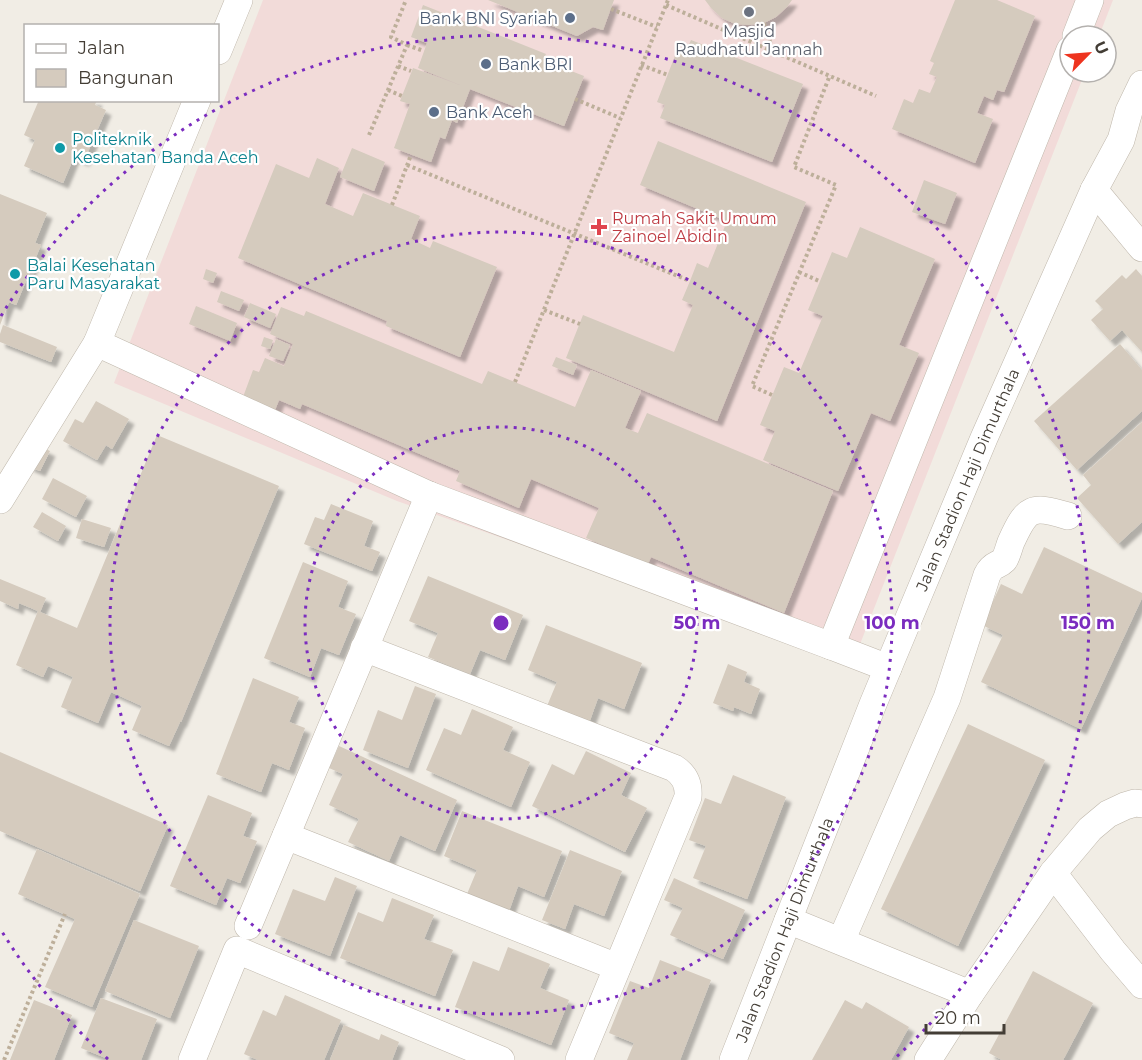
<svg xmlns="http://www.w3.org/2000/svg" width="1142" height="1060" viewBox="0 0 1142 1060" font-family="Montserrat,sans-serif">
<defs>
<filter id="shadow"><feDropShadow dx="5.5" dy="5.5" stdDeviation="1.5" flood-color="#0004"/></filter>
</defs>
<rect width="100%" height="100%" fill="#f1ede5"/>
<path fill="#f2dbd9" d="M263,0H1113L1099,36H1070V72H1085L851,667L676,599L397,501L114,383Z"/>
<path fill="#d5cbbe" filter="url(#shadow)" d="M488,0H614L603,30L593,27L577,36Z
M705,0H792L787,7L776,17L764,23L749,25L735,24L722,18L711,8Z
M955,0H997L1035,16L1004,92L997,90L993,100L984,96L977,113L993,119L975,163L892,129L904,99L913,103L919,89L930,93L937,77L929,74L934,63L930,61Z
M423,5L546,54L543,60L584,76L564,126L470,89L457,123L452,120L445,139L440,137L431,162L394,148L410,104L400,101L413,68L460,85L418,68L427,43L411,37Z
M691,40L803,84L772,162L660,118L665,105L657,102L678,48L686,51Z
M39,100H97L95,105L106,110L84,161L74,157L63,183L24,166L35,140L24,135Z
M658,141L806,202L717,421L566,358L583,315L674,352L693,305L682,300L690,281L697,263L708,268L727,221L640,185Z
M352,148L385,162L374,191L340,177Z
M317,158L339,168L325,204L353,216L363,193L420,216L411,239L430,248L433,241L497,267L460,357L386,326L387,321L238,258L276,164L309,178Z
M924,180L957,193L945,224L912,212Z
M0,194L47,213L35,243L41,245L16,305L9,302L0,325Z
M860,227L935,259L899,345L919,353L890,421L871,413L838,491L763,460L775,431L760,425L784,367L799,373L823,316L808,310L832,252L847,258Z
M206,269L217,273L213,283L203,279Z
M1136,269L1142,276V352L1122,330L1110,341L1091,320L1103,309L1095,301L1122,275L1126,279Z
M221,291L244,300L239,311L217,302Z
M250,303L276,314L270,328L244,317Z
M196,306L237,323L230,341L189,324Z
M281,307L304,316L306,311L482,384L488,371L575,407L591,370L641,391L625,428L638,433L647,413L833,491L784,613L651,557L648,564L586,538L599,508L531,479L519,508L456,481L460,471L302,404L300,409L279,400L275,410L243,397L253,370L259,372L265,358L284,366L293,344L270,334Z
M3,325L57,347L51,362L0,342V334Z
M264,337L273,340L270,349L261,346Z
M276,339L290,345L283,361L269,356Z
M1120,344L1142,370V411L1077,470L1034,421Z
M556,357L577,365L573,375L552,366Z
M96,401L129,419L112,449L106,445L97,460L63,441L75,419L83,423Z
M1142,422V522L1118,544L1077,498L1091,485L1083,475Z
M157,435L279,486L181,722H180L169,746L132,730L142,706L111,692L98,723L61,707L73,677L48,666L43,677L16,665L38,611L19,603L18,609L0,601V579L46,598L40,612L77,628Z
M37,445L50,451L40,471L28,466Z
M53,478L87,496L76,517L42,499Z
M331,504L373,521L364,546L380,552L372,571L304,544L315,517L324,520Z
M42,512L66,526L58,541L33,527Z
M82,519L111,528L104,547L76,538Z
M1044,547L1142,593V598L1081,729L981,682L1003,635L982,625L1001,584L1022,594Z
M303,562L348,581L338,607L356,614L339,655L321,648L310,677L264,658Z
M428,576L523,615L505,660L480,650L470,674L428,657L438,633L409,621Z
M546,625L642,663L624,709L598,698L589,723L547,706L557,682L528,670Z
M728,664L747,672L744,682L760,689L751,714L734,707L733,711L713,703Z
M253,678L299,697L289,722L305,728L289,770L272,763L261,792L216,774Z
M415,686L436,694L408,768L363,750L378,710L402,720Z
M472,709L513,727L503,750L530,762L511,807L426,770L444,728L461,735Z
M968,724L1045,760L958,946L881,909Z
M339,746L457,800L435,851L400,835L389,861L348,842L359,819L329,805L343,774L329,768Z
M586,751L631,773L621,795L647,808L625,852L532,806L552,764L574,775Z
M0,752L168,825L140,891L0,831Z
M733,775L786,797L747,899L693,878L706,846L689,840L705,798L721,804Z
M208,795L252,813L243,836L257,841L240,883L227,878L216,905L170,886Z
M462,811L562,851L544,897L518,886L509,911L467,894L477,870L444,856Z
M37,849L140,894L92,1007L45,987L75,919L18,894Z
M570,850L622,871L604,916L574,904L565,929L542,920Z
M335,877L357,886L330,956L275,934L293,889L325,901Z
M674,878L745,910L723,959L670,935L683,908L664,900Z
M392,898L434,915L424,939L453,950L435,996L340,958L358,912L383,922Z
M134,920L199,946L170,1018L105,991Z
M508,947L550,964L540,988L569,1000L551,1045L455,1007L473,961L499,971Z
M660,960L711,980L680,1060H627L634,1043L609,1033L630,981L649,988Z
M1033,971L1093,1003L1063,1060H1002L989,1053Z
M285,995L341,1020L324,1060H258L244,1054L263,1010L276,1016Z
M101,998L157,1019L141,1060H111L81,1048Z
M34,1000L72,1015L54,1060H10Z
M845,1000L862,1009L866,1002L909,1027L891,1060H812Z
M344,1025L379,1040L381,1034L399,1042L392,1060H330Z"/>
<g fill="none" stroke-linecap="round" stroke-linejoin="round">
<defs>
<g id="minor">
<path d="M1076,36L1090,0"/>
<path d="M218,51L239,0"/>
<path d="M1094,190L1142,248"/>
<path d="M97,343L429,495L831,646L1070,50"/>
<path d="M0,500L97,343L197,100"/>
<path d="M831,646L888,668"/>
<path d="M364,648L674,768C685,775 689,785 688,797L579,1060"/>
<path d="M286,836L617,967"/>
<path d="M1053,873L1113,951L1142,985"/>
<path d="M788,920L970,994"/>
<path d="M248,926L429,495"/>
<path d="M841,941L947,698L987,575C993,563 997,567 1004,560C1007,556 1009,547 1011,542C1027,507 1031,505 1068,516"/>
<path d="M192,1060L237,950L501,1060"/>
<path id="s1" d="M733,1060L873,704L984,438L1094,190L1121,140L1129,111L1142,84"/>
<path d="M928,1060L970,994L1053,873L1090,829L1108,814L1125,806L1135,803L1142,804"/>
</g>
</defs>
<use href="#minor" stroke="#bfb7ab" stroke-width="28"/>
<path stroke="#bdaf9a" stroke-width="4" stroke-dasharray="3 3" stroke-linecap="butt" d="M666,5L876,96
M611,9L657,27
M764,23L773,51
M407,45L424,51
M641,65L668,75
M398,66L411,71
M388,90L402,96
M575,99L620,118
M369,135L407,45L391,37L406,0
M407,165L690,281
M392,205L411,155
M799,272L819,281
M544,310L580,324
M515,382L668,0
M772,395L752,386L836,185L794,167L830,75
M4,1060L65,914"/>
<use href="#minor" stroke="#fff" stroke-width="27"/>
</g>
<g fill="none" stroke="#7b2cbf" stroke-width="3" stroke-dasharray="3 6">
<circle cx="501" cy="623" r="196"/>
<circle cx="501" cy="623" r="391"/>
<path d="M108 1059A587 587 0 0 1 1 930M1 316A587 587 0 1 1 894 1059"/>
</g>
<circle fill="#6b7280" stroke="#fff" stroke-width="2" cx="749" cy="12" r="6"/>
<g fill="#5c6f8a" stroke="#fff" stroke-width="2">
<circle cx="570" cy="18" r="6"/>
<circle cx="486" cy="64" r="6"/>
<circle cx="434" cy="112" r="6"/>
</g>
<g fill="#0f9aa8" stroke="#fff" stroke-width="2">
<circle cx="60" cy="148" r="6"/>
<circle cx="15" cy="274" r="6"/>
</g>
<path fill="#e0444e" stroke="#fff" stroke-width="2" d="M596 218h6v6h6v6h-6v6h-6v-6h-6v-6h6z"/>
<g text-anchor="middle" dominant-baseline="central" stroke-width="4.5" stroke-linejoin="round" paint-order="stroke">
<g font-size="16" fill="#4e5e75" stroke="#fff" text-anchor="start">
<text x="558" y="18" text-anchor="end">Bank BNI Syariah</text>
<text x="498" y="64">Bank BRI</text>
<text x="446" y="112">Bank Aceh</text>
</g>
<g font-size="16" fill="#5b616d" stroke="#fff">
<text x="749" y="31">Masjid<tspan x="749" dy="18">Raudhatul Jannah</tspan></text>
</g>
<g font-size="16" fill="#0d838f" stroke="#fff" text-anchor="start">
<text x="72" y="139">Politeknik<tspan x="72" dy="18">Kesehatan Banda Aceh</tspan></text>
<text x="27" y="265">Balai Kesehatan<tspan x="27" dy="18">Paru Masyarakat</tspan></text>
</g>
<g font-size="16" fill="#be3a42" stroke="#fff" text-anchor="start">
<text x="612" y="218">Rumah Sakit Umum<tspan x="612" dy="18">Zainoel Abidin</tspan></text>
</g>
<g font-size="16" fill="#433d35" stroke="#fff">
<text stroke="none"><textPath href="#s1" startOffset="626">Jalan Stadion Haji Dimurthala</textPath></text>
<text stroke="none"><textPath href="#s1" startOffset="140">Jalan Stadion Haji Dimurthala</textPath></text>
</g>
</g>
<circle cx="501" cy="623" r="9" fill="#7b2cbf" stroke="#fff" stroke-width="3"/>
<g font-size="18" text-anchor="middle" font-weight="bold" fill="#7b2cbf" stroke="#fff" stroke-width="4.5" stroke-linejoin="round" paint-order="stroke">
<text x="697" y="629">50 m</text>
<text x="892" y="629">100 m</text>
<text x="1088" y="629">150 m</text>
</g>
<rect x="24" y="24" width="195" height="78" fill="#ffffff" stroke="#b4b1ae" stroke-width="1.5"/>
<rect x="36" y="44" width="30" height="9" fill="#ffffff" stroke="#b4b1ae" stroke-width="1.5"/>
<text x="78" y="54" font-size="18" fill="#433d35">Jalan</text>
<rect x="36" y="69" width="30" height="18" fill="#d5cbbe" stroke="#b4b1ae" stroke-width="1.5"/>
<text x="78" y="84" font-size="18" fill="#433d35">Bangunan</text>
<g transform="translate(1088 54) rotate(65)"><circle r="28" fill="#ffffff" stroke="#b4b1ae" stroke-width="1.5"/>
<path d="M0-4.5L10 22L0 15L-10 22Z" fill="#ee341f"/>
<text y="-9" font-size="16" font-weight="bold" text-anchor="middle" fill="#433d35">U</text>
</g>
<path d="M926 1024v9h78v-9" fill="none" stroke="#433d35" stroke-width="3"/>
<text x="935" y="1024" font-size="18" fill="#433d35" stroke="#ffffff" stroke-width="4.5" paint-order="stroke">20 m</text>
</svg>
